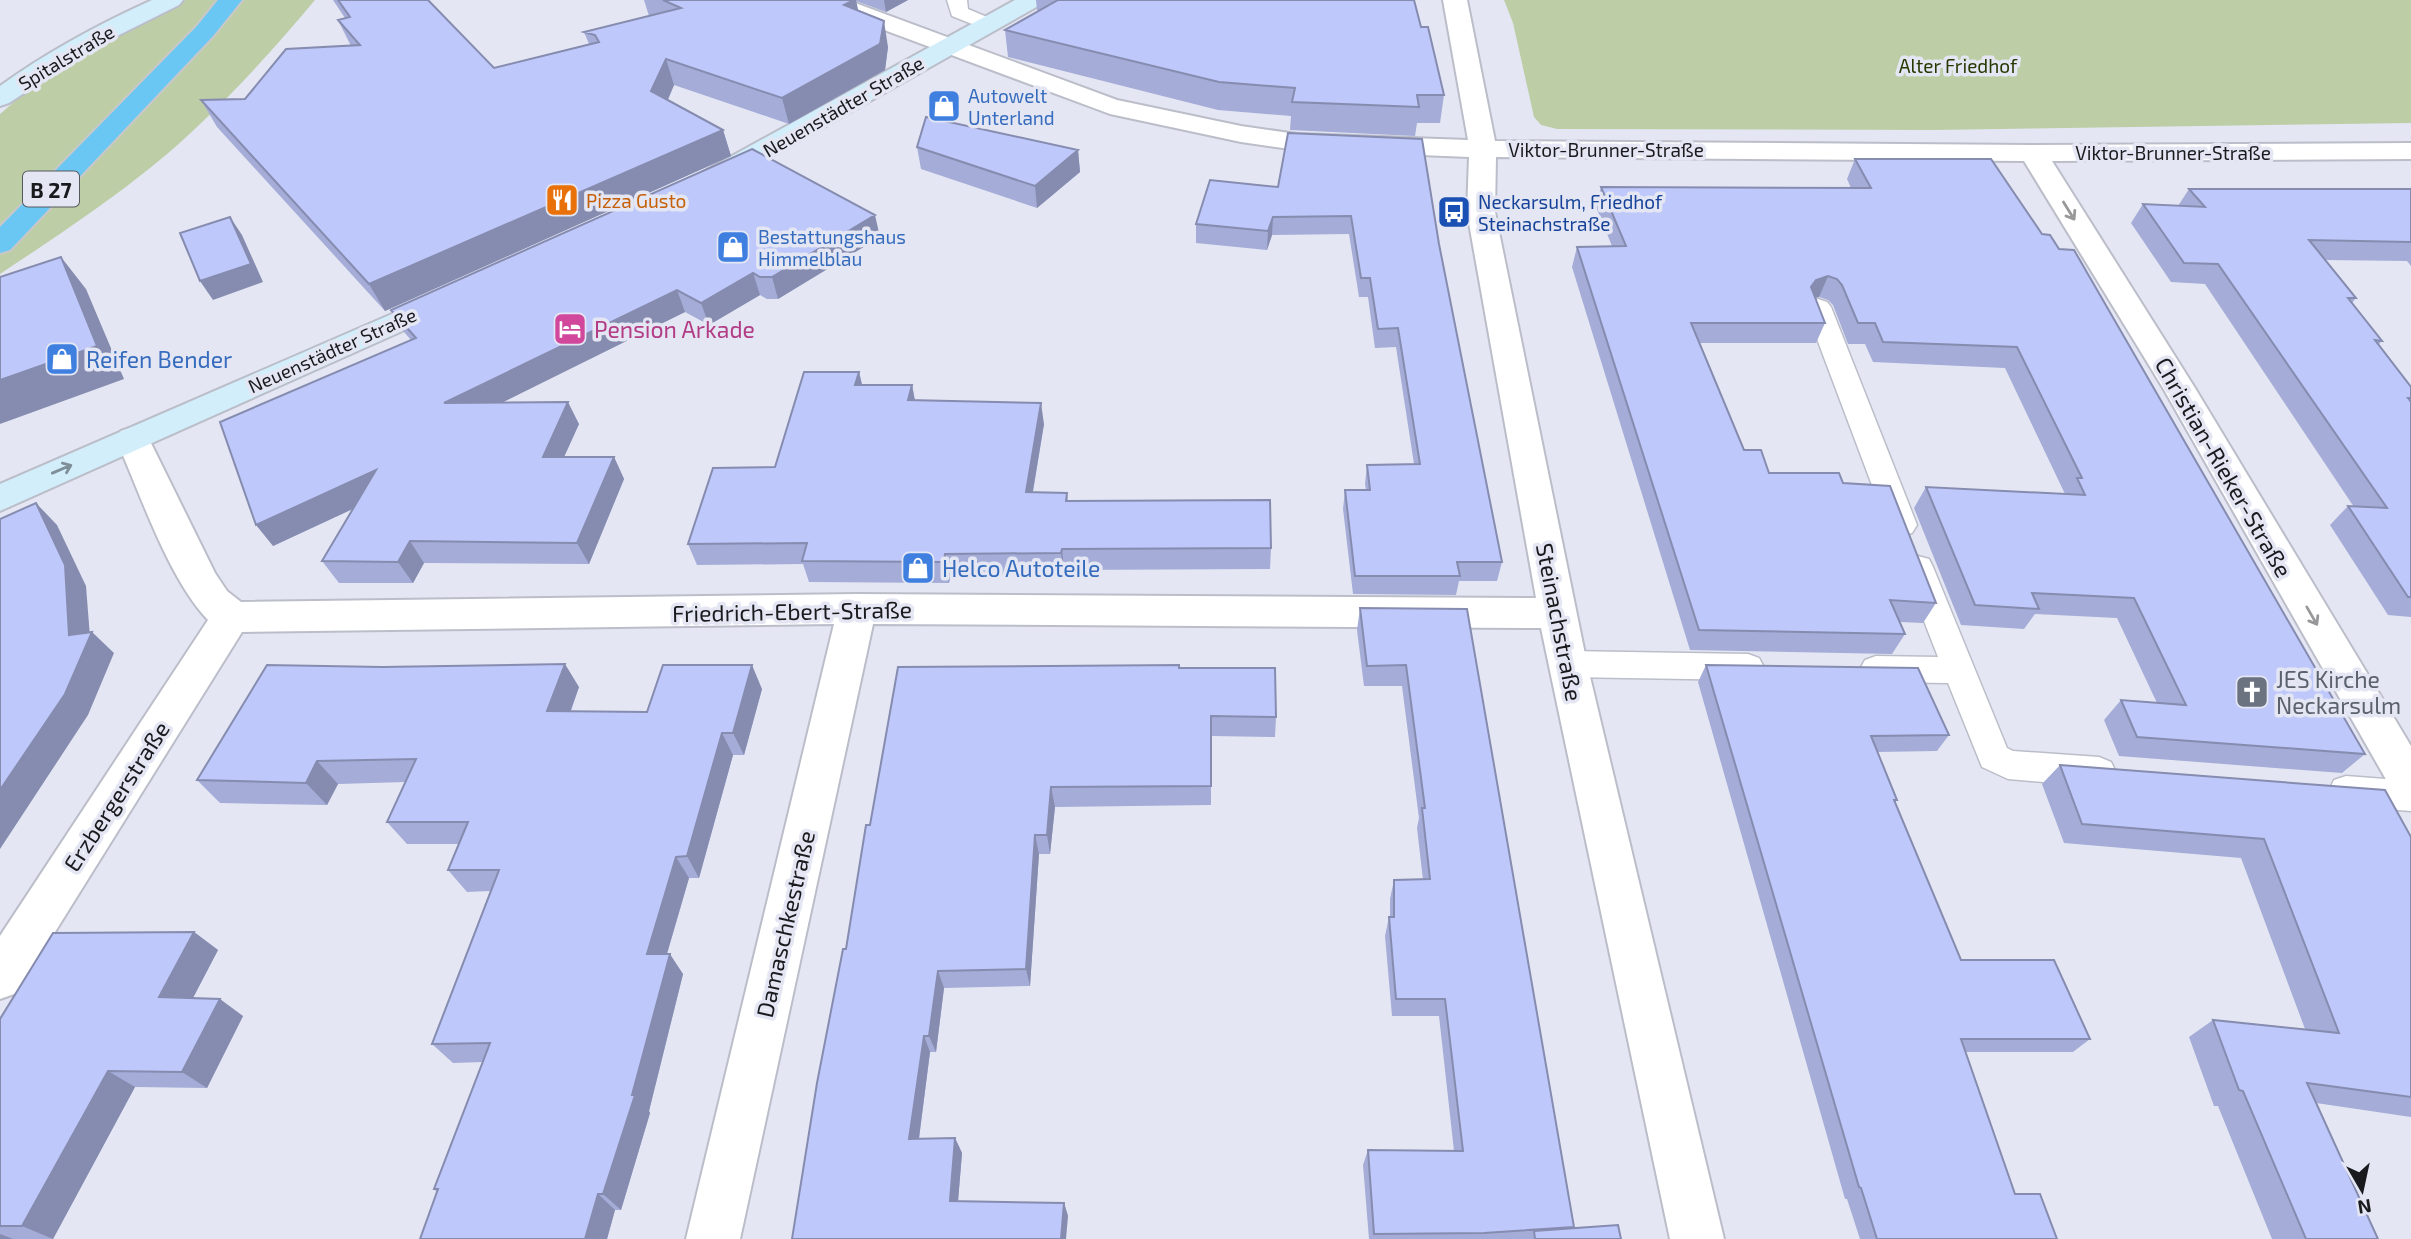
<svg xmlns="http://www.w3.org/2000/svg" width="2411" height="1239" viewBox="0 0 2411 1239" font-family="'Exo 2',sans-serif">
<rect width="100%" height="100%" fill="#e4e7f3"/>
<path fill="#bdcea7" d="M185,0H315C278,44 240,87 198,126C140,182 66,230 0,274V114L50,71Z
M1504,0H2411V123L1933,130L1557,129L1541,125L1534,117L1513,23Z"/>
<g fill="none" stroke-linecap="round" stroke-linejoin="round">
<defs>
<path id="lane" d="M947,0H967L968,9L994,20L997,24L987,30L952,16Z
M1818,299L1827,302L1831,307L1917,525L1912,533L1902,536L1892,533L1887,525L1805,307L1809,302Z
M1918,556L1929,559L1933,567L2007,748L2013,751L2099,757L2111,762L2116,772L2111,782L2099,787L2008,779L1982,767L1948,683L1876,682L1865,678L1860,669L1865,660L1876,656L1938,657L1903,567L1907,559Z
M1567,651L1748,654L1759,658L1764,667L1759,676L1748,680L1567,677L1556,673L1551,664L1556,655Z
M2346,776L2411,781V811L2346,806L2334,802L2329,791L2334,780Z"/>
<path id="street" d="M813,0H847L1117,100L1241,126L1297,134L1468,140L1443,0H1467L1495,141L2033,145L2411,143V159L2052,161L2195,388L2411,746V802L2396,797L2163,388L2024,161L1496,157L1495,212L1587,664L1724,1239H1670L1541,628L873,624L740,1239H686L834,624L242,632L17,993L0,999V936L208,620C168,578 140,493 116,439L121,431L133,427L145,431L215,573L227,591L241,602L857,594L1536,598L1467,212L1469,157L1297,150L1241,142L1110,114L817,5Z"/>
<path id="secondary" d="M152,0H183L179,5L91,49L9,103L0,106V86C47,52 99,24 152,0Z
M1015,0H1044L1040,5L723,184L713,186L703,184L699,178L703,172Z
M445,291L456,293L460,300L456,307L0,511V484Z"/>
<path id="highway" d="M218,0H242L213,36L10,250L0,253V227L197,26Z"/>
</defs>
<use href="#lane" stroke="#bbbec9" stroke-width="3"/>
<use href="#street" stroke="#bbbec9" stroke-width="4"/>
<use href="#secondary" stroke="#bbbec9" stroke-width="4"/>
<use href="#highway" stroke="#c8c8c9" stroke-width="4"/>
<use href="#lane" fill="#fff" fill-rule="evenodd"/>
<use href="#street" fill="#fff" fill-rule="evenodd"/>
<use href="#secondary" fill="#d2eefb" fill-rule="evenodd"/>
<use href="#highway" fill="#6ac7f3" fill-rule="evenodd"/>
</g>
<path fill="#a4acd7" d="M333,0H428L494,68L589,44L584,32L649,16L644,0H908L886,12L856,1L858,11L888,47L885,70L789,124L674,85L668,100L723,130L731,156L385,311L217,127L201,100L245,99L351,46L338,20L345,18Z
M1036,0H1414L1421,27L1444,95L1440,123H1417L1415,136L1290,130L1291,116L1218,110L1008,57L1005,30L1039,11L1037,10Z
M917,147L1078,150L1080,172L1037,208L921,169Z
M1855,159H1991L2365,754L2342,773L2119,756L2104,720L2121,700L2157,703L2117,618L2035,614L2024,629L1961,625L1914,508L1926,487L2065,494L2005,368L1873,362L1865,344H1848L1833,305L1828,300L1819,297L1815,298L1825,323L1816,343H1700L1744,450L1769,473L1843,483L1936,603L1923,623L1900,622L1905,634L1892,654L1690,650L1572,267L1577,247L1612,246L1596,207L1601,187L1851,188L1847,179Z
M1278,187L1439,244L1502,562L1497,581H1459L1456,595L1353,594L1343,509L1345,490H1366L1365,484L1367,465L1414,464L1396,347L1375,348L1368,297H1359L1349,234L1272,235L1267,250L1196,243V224Z
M2189,189H2411V266L2407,261L2325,260L2356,298L2352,303L2382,341L2378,345L2411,387V617L2388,615L2330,525L2348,506L2354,507L2205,284L2171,282L2131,223L2143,204L2178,206Z
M880,237L778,299H767L760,295L709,325L685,312L502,402L579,424L564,457H614L624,479L589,564L424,563L413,583H339L322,561L353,509L273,546L411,340L404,332L391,310Z
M859,372L862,385H912L915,400L1044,424L1033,492L1067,493L1068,501L1271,548L1270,569L1064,570V574L950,575L949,583L809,582L803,564L697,565L688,544L775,467Z
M1360,608L1467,609L1574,1227L1573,1228L1621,1239H1369L1363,1165L1368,1150L1454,1151L1439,1016H1392L1385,936L1389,917H1390V899L1394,880H1423L1417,828L1419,818L1402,686H1364L1357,630Z
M1706,665L1949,735L1937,751L1877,752L1897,800L1895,803L1961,960L2090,1039L2073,1052H1965L2015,1194L2057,1239H1860L1847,1199H1845L1698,682Z
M1179,668L1276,717L1275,737L1211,736V805L1055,807L1050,854H1039L1030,986L944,988L936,1052H930L919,1139L955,1138L962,1153L958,1201L1064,1203L1068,1216L792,1239L870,825Z
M579,687L571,711L647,712L762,689L744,755H733L699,878H689L667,954L683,974L649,1111L650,1113L621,1210H615L607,1239H420L437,1192L434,1189L483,1062L453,1063L432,1044L490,891L467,892L448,870L459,844H407L387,822L405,782L338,784L327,805L220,803L197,780Z
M2060,765L2411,837V1117L2316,1103L2378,1239H2272L2218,1106H2214L2189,1037L2213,1020L2305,1029L2241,858L2064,843L2042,784Z
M194,932L218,950L193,998L243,1016L207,1088L135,1087L53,1239H0V1019Z"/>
<path fill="#868caf" d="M854,0H856L861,24L844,5Z
M884,0H908L886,12Z
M884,21L888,47L885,70L789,124L782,98Z
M666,59L674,85L660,117L651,91Z
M723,130L731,156L385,311L369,284Z
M1078,150L1080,172L1037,208L1035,186Z
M875,215L880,237L778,299L772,277Z
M230,217L242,235L263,282L213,300L200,281Z
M1273,217L1272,235L1267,250L1268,231Z
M61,257L86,289L124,379L0,424V380Z
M753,273L760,295L709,325L701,303Z
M1828,276L1819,297L1807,300L1811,287L1816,280Z
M677,290L685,312L457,425L444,403Z
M859,372L864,393L855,385Z
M912,385L916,407L908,400Z
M568,402L579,424L554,479L543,457Z
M1041,403L1044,424L1029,514L1026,492Z
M614,457L624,479L589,564L577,543Z
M376,470L391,491L273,546L256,525Z
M36,503L57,525L86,586L90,637L92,632L114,653L88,715L0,849V790L69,635Z
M410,541L424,563L413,583L398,562Z
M1062,549L1064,570V574L1061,553Z
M945,554L950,575L949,583L944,562Z
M565,664L579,687L562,734L547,711Z
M752,665L762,689L744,755L733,733Z
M722,733L733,755L699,878L687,856Z
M317,761L338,784L327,805L306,783Z
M1051,787L1055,807L1050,854L1047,835Z
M1035,835L1039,854L1030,986L1026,969Z
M676,857L689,878L661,974L647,954Z
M194,932L218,950L184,1015L159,997Z
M670,954L683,974L649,1111L650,1113L621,1210L603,1194L632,1095Z
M938,971L944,988L936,1052L929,1036Z
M220,999L243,1016L207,1088L182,1072Z
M924,1036L930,1052L917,1153L909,1139Z
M108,1071L135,1087L53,1239L22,1226Z
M955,1138L962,1153L957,1214L950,1201Z
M598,1194L615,1210L607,1239H585Z
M1064,1203L1068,1216L1066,1239H1061Z
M0,1234L13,1239H0Z"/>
<path fill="#bfc8fa" stroke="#868caf" stroke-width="2" d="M338,0H428L494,68L599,42L595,35L584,32L681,8L663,0H854L844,5L884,21L880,44L782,98L666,59L651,91L723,130L369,284L201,100L245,99L286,49L360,45L338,20L350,17Z
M1058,0H1414L1421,27H1428L1444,95H1417L1419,107L1292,102L1295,88L1219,82L1005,30Z
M926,117L1078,150L1035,186L917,147Z
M1288,133L1422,139L1439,244L1502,562H1457L1460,576H1355L1345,490H1370L1367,465L1420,464L1398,328L1378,329L1370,278H1361L1351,216L1273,217L1268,231L1196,224L1210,180L1278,187Z
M752,149L875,215L772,277H760L753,273L701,303L677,290L444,403L568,402L543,457H614L577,543L410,541L398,562L322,561L376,470L256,525L220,422L416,338L391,310Z
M1855,159H1991L2042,234L2050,235L2059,249L2074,250L2365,754L2137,737L2121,700L2186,705L2134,598L2032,593L2039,609L1975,605L1926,487L2085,495L2077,478H2082L2017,347L1883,342L1875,323H1858L1842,285L1837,279L1828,276L1816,280L1811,287L1825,323H1691L1744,450H1761L1769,473H1839L1843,483L1890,486L1936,603L1890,600L1905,634L1699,630L1577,247L1626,246L1601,187L1871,188Z
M2189,189H2411V242L2309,240L2356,298H2348L2382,341L2375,340L2411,387V398H2408L2411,402V597H2408L2348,506L2387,508L2218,264L2184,263L2143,204L2205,207Z
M230,217L251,264L200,281L180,233Z
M61,257L97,346L0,380V277Z
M804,372H859L855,385H912L908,400L1041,403L1026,492L1067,493L1066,501L1270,500L1271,548L1062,549L1061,553L945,554L944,562L802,561L807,543L688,544L713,468L775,467Z
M36,503L65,565L69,635L92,632L65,694L0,790V519Z
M1360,608L1467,609L1574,1227L1484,1233L1374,1234L1368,1150L1463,1151L1445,999H1396L1389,917H1394V880L1430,879L1422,808H1425L1406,665L1367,666Z
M565,664L547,711L647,712L663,665H752L733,733H722L687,856L676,857L647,954H670L632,1095H635L603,1194H598L585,1239H420L438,1189H434L490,1043L432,1044L499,870H448L468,822H387L416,759L317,761L306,783L197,780L267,665L382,667Z
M1179,665V668H1275L1276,717L1211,716V786L1051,787L1047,835H1035L1026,969L938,971L929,1036H924L909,1139L955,1138L950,1201L1064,1203L1061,1239H792L817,1083L843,949H846L866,825H870L898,667Z
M1706,665L1918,668L1949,735L1871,736L1897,800H1894L1961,960H2054L2090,1039H1961L2015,1194H2040L2057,1239H1877L1861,1188L1859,1187Z
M2060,765L2385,790L2411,837V1097L2307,1083L2378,1239H2306L2243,1091L2239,1090L2213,1020L2339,1033L2264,839L2082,824Z
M194,932L159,997L220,999L182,1072L108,1071L22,1226H0V1019L53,933Z
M1618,1225L1621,1239H1535L1534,1231Z"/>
<defs><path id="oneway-shaft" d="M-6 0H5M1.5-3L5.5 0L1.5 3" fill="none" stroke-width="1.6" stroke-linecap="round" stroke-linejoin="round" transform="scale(1.75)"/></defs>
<g stroke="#98989a">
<use href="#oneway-shaft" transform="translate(2069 211) rotate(58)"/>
<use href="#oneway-shaft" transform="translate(2312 616) rotate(60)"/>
</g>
<use stroke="#7f8f98" href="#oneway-shaft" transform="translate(62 469) rotate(-23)"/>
<defs>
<symbol id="shop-square" viewBox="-11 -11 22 22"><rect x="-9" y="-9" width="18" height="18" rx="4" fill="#3f7fe0" stroke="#e4e7f3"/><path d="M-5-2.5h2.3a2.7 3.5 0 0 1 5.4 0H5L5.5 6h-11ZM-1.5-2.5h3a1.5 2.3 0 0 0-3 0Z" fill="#fff"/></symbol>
<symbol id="restaurant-square" viewBox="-11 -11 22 22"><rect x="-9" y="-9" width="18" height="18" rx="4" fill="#e8710a" stroke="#e4e7f3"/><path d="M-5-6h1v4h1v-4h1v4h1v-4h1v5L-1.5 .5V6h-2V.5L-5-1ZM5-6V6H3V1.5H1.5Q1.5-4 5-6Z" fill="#fff"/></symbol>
<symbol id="bus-square" viewBox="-11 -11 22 22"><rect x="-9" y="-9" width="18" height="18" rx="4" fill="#1a4fb4" stroke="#e4e7f3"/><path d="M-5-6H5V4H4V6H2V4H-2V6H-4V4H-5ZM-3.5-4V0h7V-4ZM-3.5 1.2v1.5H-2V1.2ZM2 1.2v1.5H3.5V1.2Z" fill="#fff"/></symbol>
<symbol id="hotel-square" viewBox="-11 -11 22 22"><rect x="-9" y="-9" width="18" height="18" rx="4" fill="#d1479c" stroke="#e4e7f3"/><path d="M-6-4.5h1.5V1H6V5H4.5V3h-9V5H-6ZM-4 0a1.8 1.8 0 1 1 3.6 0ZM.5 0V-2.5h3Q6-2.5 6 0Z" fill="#fff"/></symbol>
<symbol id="church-square" viewBox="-11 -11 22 22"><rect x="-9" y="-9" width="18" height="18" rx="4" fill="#6b7280" stroke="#e4e7f3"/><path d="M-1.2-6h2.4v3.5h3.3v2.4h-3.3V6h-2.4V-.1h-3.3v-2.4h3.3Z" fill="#fff"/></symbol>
</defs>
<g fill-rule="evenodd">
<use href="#shop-square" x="925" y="87" width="38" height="38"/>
<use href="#restaurant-square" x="543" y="181" width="38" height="38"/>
<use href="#bus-square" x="1435" y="193" width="38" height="38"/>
<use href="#shop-square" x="714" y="228" width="38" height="38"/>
<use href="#hotel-square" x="551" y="310" width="38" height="38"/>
<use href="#shop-square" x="43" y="340" width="38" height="38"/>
<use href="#shop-square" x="899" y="549" width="38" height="38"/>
<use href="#church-square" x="2233" y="673" width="38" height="38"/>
</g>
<g text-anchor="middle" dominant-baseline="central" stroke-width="7" stroke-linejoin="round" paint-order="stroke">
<g font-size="19" fill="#191a1e" stroke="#e4e7f3">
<text transform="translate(66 57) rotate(-31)">Spitalstraße</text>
<text transform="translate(843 106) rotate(-30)">Neuenstädter Straße</text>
<text x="1606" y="149">Viktor-Brunner-Straße</text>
<text x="2173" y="152">Viktor-Brunner-Straße</text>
<text transform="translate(332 350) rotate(-24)">Neuenstädter Straße</text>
</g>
<g font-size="19" fill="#273900" stroke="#e4e7f3">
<text x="1958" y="65">Alter Friedhof</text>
</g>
<g font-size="19" fill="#366cbe" stroke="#e4e7f3" text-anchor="start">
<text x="968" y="95">Autowelt<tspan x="968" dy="22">Unterland</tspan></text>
<text x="758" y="236">Bestattungshaus<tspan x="758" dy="22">Himmelblau</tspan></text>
</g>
<g font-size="19" fill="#c56008" stroke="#e4e7f3" text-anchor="start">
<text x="586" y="200">Pizza Gusto</text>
</g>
<g font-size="19" fill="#164399" stroke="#e4e7f3" text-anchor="start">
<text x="1478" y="201">Neckarsulm, Friedhof<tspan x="1478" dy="22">Steinachstraße</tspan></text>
</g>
<rect fill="#e4e7f3" stroke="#56585e" stroke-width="2" x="23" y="171.5" width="56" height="35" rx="5"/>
<g font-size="21" font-weight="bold" fill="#191a1e">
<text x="51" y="189">B 27</text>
</g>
<g font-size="23" fill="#b23c85" stroke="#e4e7f3" text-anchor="start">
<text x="594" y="329">Pension Arkade</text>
</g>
<g font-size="23" fill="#366cbe" stroke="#e4e7f3" text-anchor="start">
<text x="86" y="359">Reifen Bender</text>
<text x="942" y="568">Helco Autoteile</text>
</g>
<g font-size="23" fill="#191a1e" stroke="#e4e7f3">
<text transform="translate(2224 467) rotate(60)">Christian-Rieker-Straße</text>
<text transform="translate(792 611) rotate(-1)">Friedrich-Ebert-Straße</text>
<text transform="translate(1560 622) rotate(79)">Steinachstraße</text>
<text transform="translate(116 796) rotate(-57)">Erzbergerstraße</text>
<text transform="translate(785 924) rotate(-77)">Damaschkestraße</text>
</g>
<g font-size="23" fill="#5b616d" stroke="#e4e7f3" text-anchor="start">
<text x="2276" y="679">JES Kirche<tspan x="2276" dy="26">Neckarsulm</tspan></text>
</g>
</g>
<g transform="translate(2362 1190) rotate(171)" stroke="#e4e7f3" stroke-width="5" paint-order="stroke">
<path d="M0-5L12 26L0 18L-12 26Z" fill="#191a1e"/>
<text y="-10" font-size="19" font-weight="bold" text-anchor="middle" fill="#191a1e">N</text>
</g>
</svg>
